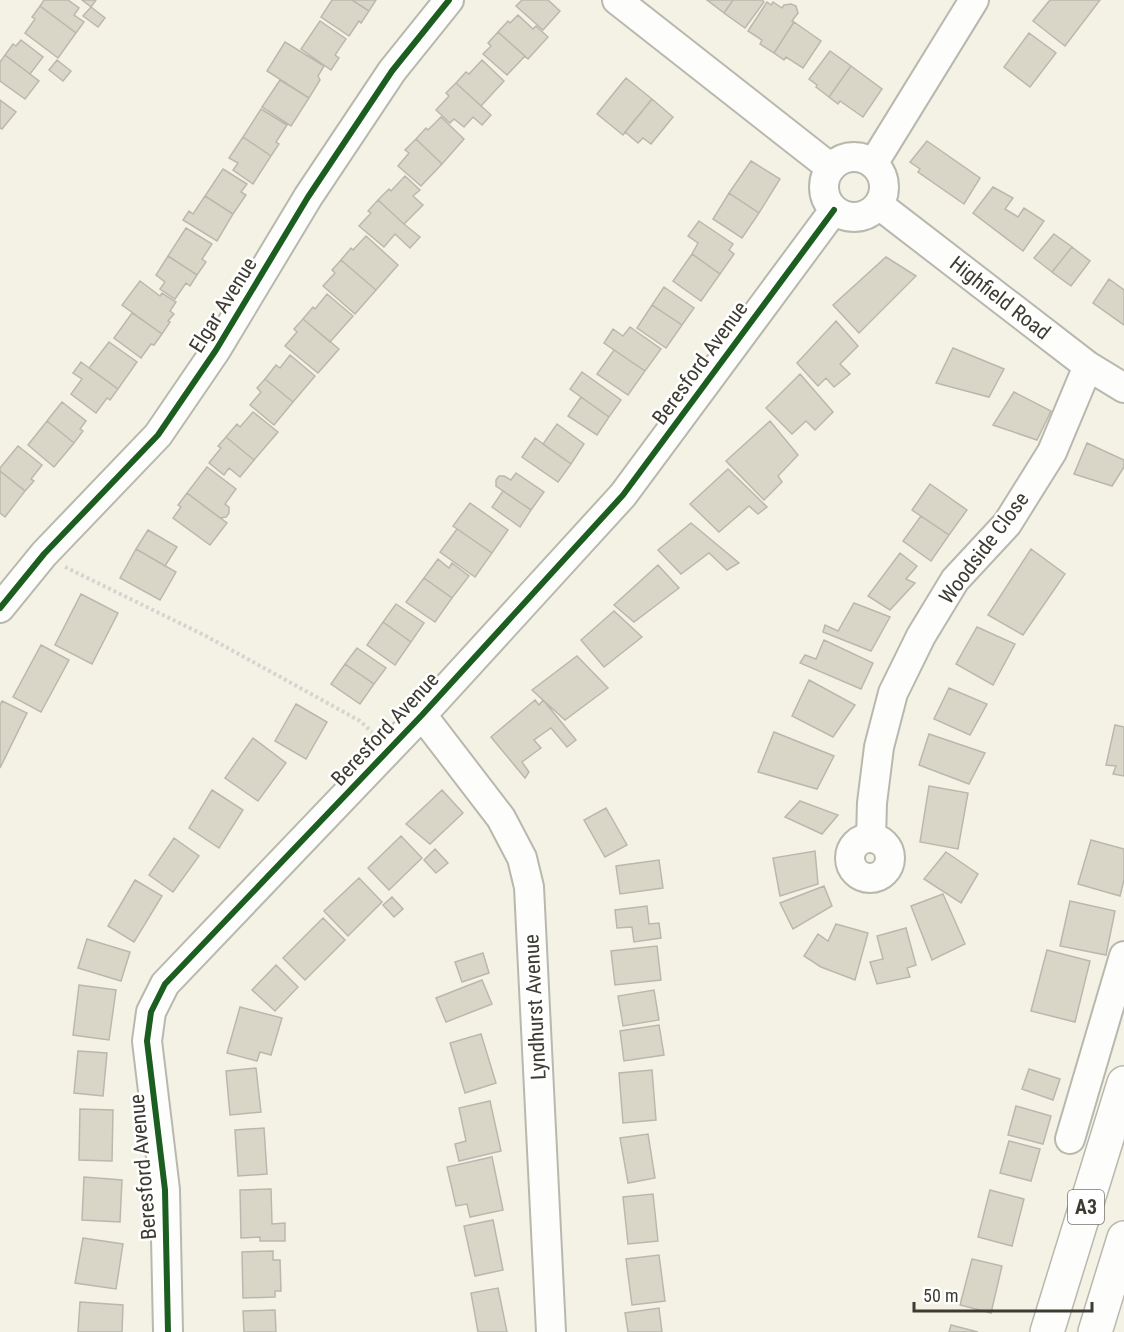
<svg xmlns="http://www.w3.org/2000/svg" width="1124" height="1332" viewBox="0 0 1124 1332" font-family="'Roboto Condensed',sans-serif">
<rect width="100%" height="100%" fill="#f4f2e5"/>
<path fill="#dad6c7" stroke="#bab8ae" stroke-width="1.5" d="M44,0H68L79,8L74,15L84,22L76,33L40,6Z
M82,0H96L91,7Z
M332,0H352L369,11L361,23L359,21L349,36L321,17Z
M352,0H376L369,11Z
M522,0H548L560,11L543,30L516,6Z
M707,0H733L724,13Z
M733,0H762L764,2L745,28L724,13Z
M1050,0H1100L1065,46L1033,21Z
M767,2L771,5L773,2L782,8L784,5L791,4L796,6L798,13L792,21L794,22L774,53L760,44L762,40L748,31Z
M40,6L76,33L58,58L25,33L35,19L32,17Z
M91,7L105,18L98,27L83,16Z
M518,15L533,29L536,26L548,37L528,59L498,32L508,21L510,23Z
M320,21L346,39L335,55L339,58L331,70L301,49Z
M794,22L821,41L803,68L786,57L784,60L774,53Z
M498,32L525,56L507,75L483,54L491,46L488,43Z
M1029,33L1056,53L1030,87L1004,67Z
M21,40L43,57L30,74L5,55L13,44L16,46Z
M285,42L324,66L318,76L320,80L309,98L267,71Z
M830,51L851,66L829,97L816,87L817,85L809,79Z
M5,55L39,81L25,99L0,81V62Z
M57,60L71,71L63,81L49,70Z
M482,60L504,81L481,106L456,83L466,72L469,74Z
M851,66L882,89L863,117L840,101L838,104L829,97Z
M626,78L652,99L623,135L597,114Z
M280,80L309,98L291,126L262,107Z
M456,83L491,115L482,125L473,117L464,127L454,119L450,123L436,110L449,96L446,93Z
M652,99L673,117L651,144L643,138L638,143L625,132Z
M0,100L16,112L2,129L0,128Z
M261,109L287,125L276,142L279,144L271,156L243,137Z
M441,117L464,139L442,164L416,139L426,128L428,130Z
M243,137L271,156L253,184L233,170L238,163L229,158Z
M416,139L442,164L421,186L398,166L409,153L405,150Z
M927,141L980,178L964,204L918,172L920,169L910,162Z
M751,161L780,179L759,213L729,193Z
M223,169L247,184L241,192L246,195L233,214L205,196Z
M405,176L420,190L413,196L423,205L404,224L378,200L389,189L391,191Z
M993,187L1013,198L1005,209L1018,217L1024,208L1044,221L1023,251L973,213Z
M729,193L759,213L742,238L713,219Z
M205,196L233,214L217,241L183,220L189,211L193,214Z
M378,200L404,224L420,237L410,248L395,234L384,247L359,226L371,213L368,211Z
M699,221L733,244L729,250L734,254L720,274L692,254L698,243L688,236Z
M186,228L212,244L202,259L206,262L197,275L168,256Z
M1054,234L1072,247L1052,272L1034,258Z
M366,236L398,265L376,290L341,260L351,248L353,250Z
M1072,247L1090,261L1071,286L1052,272Z
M692,254L720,274L701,301L673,281Z
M168,256L197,275L190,286L186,283L175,299L160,289L165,282L156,275Z
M886,257L916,276L859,333L833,305Z
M341,260L376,290L355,314L323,286L335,273L332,270Z
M1109,279L1124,290V325L1093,303Z
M140,281L160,296L162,293L176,302L170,311L174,314L168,321L170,322L162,334L122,305Z
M664,287L694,308L682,325L652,305Z
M327,294L353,316L330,342L303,319L313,307L315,309Z
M652,305L682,325L666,348L637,328Z
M132,313L162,334L154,345L151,344L141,358L114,338Z
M303,319L339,349L318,373L285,346L297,332L294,329Z
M836,321L858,346L840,364L850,374L834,387L826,378L818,386L797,363Z
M630,327L661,349L645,371L604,343L613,329L623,336Z
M109,342L137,362L118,389L89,368Z
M953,348L1004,369L989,397L936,383Z
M614,350L645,371L628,395L597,374Z
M290,355L315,376L293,402L265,379L276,365L280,368Z
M81,362L118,389L110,400L107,398L96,413L71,394L82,379L73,373Z
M582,372L621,400L609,417L570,389Z
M800,374L833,412L815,430L806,421L792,434L766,408Z
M265,379L293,402L274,425L250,405L261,392L257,388Z
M1014,392L1051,411L1037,440L993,425Z
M581,397L609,417L597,435L568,416Z
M62,402L86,421L80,429L83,431L74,443L47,421Z
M253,412L278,432L254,460L226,437L237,424L240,427Z
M47,421L74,443L54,467L28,445Z
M770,421L798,455L778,476L782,482L764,500L726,461Z
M557,424L584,444L571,464L543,444Z
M226,437L254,460L240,477L229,468L224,475L209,463L221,448L218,446Z
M535,438L571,464L558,482L522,457Z
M1087,443L1124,460V467L1112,486L1074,474Z
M18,446L42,465L31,479L34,481L25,491L0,471V468Z
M207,467L236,489L225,504L229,507V513L226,517L220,518L187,493Z
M728,469L767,507L758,514L749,506L719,532L690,504Z
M0,471L25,491L5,517L0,513Z
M516,473L544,492L531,510L496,486V480L499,476H504L511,480Z
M930,484L967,510L949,535L912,510Z
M503,491L531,510L520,527L492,507Z
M187,493L227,523L210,545L173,518L181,507L178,505Z
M470,503L508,530L492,553L453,526Z
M921,516L949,535L931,561L903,541Z
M691,523L739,563L727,570L709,553L681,574L658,550Z
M457,529L492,553L475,577L440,552Z
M148,530L177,547L165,566L136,549Z
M136,549L176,572L160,600L120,578Z
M1031,549L1065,574L1023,635L988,615Z
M900,553L917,566L906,579L915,583L890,610L868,596Z
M438,559L449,568L452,563L469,576L452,598L424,578Z
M658,565L679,588L634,622L614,605Z
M424,578L452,598L435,622L406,602Z
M81,594L118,613L92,664L55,645Z
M854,603L890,617L871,651L823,632L825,625L838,631Z
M396,604L424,623L411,642L383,622Z
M614,611L642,637L604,667L581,640Z
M383,622L411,642L395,665L367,645Z
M977,627L1015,644L993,685L956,664Z
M824,640L873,663L861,689L800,663L805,655L816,659Z
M41,645L69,660L41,712L13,697Z
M357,648L386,668L374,684L345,664Z
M577,656L608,688L565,720L532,690Z
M345,664L374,684L360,704L331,684Z
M809,680L855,705L833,737L792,716Z
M949,688L987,704L970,735L934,719Z
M535,700L539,705L543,700L576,740L567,747L551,728L534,740L541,748L522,762L529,772L525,778L491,737Z
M2,701L27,713L0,768V705Z
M296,704L327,722L306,759L275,741Z
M1115,725L1124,727V776L1113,774L1116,766L1106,765Z
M774,732L834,756L817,789L758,772Z
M929,734L985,753L969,784L919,765Z
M253,738L286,763L258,801L225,778Z
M929,786L968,793L958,849L920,842Z
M212,790L243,810L219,848L189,828Z
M442,790L463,813L430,844L406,824Z
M800,801L838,815L822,834L785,817Z
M606,808L627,845L605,857L584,820Z
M401,836L422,858L389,890L368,868Z
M174,838L199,856L173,892L149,875Z
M1091,840L1124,849V880L1120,896L1078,884Z
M435,849L448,863L436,873L424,860Z
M815,851L818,884L780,896L773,858Z
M946,852L978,874L961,903L924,879Z
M659,860L663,888L620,894L616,866Z
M359,878L382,902L348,936L324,911Z
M135,880L162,896L134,942L108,926Z
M824,886L832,906L793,929L780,903Z
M943,894L965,944L932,960L911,906Z
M392,897L403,909L394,917L383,905Z
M1070,901L1115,911L1106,955L1060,946Z
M647,906L649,924L659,923L661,938L634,942L632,927L617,928L615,910Z
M323,918L345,940L305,980L283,958Z
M836,924L868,933L855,980L821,967L804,956L818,934L828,941Z
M906,928L916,965L907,968L910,977L877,984L870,962L883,959L877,936Z
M87,939L130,952L121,981L78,968Z
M657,946L661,980L615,985L611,951Z
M1047,950L1090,961L1075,1022L1031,1011Z
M483,953L489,973L462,982L455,962Z
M276,965L298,987L275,1011L252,990Z
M482,980L492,1004L446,1022L436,998Z
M79,985L116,990L109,1040L73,1035Z
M654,990L659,1020L623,1026L618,996Z
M240,1007L282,1018L271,1055L260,1052L257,1061L227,1053Z
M659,1025L664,1055L624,1061L620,1031Z
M481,1034L496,1083L465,1093L450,1043Z
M78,1051L107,1053L103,1096L74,1093Z
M256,1068L261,1112L230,1115L226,1071Z
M1029,1069L1060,1079L1053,1100L1022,1089Z
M652,1070L656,1120L623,1123L619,1073Z
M490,1101L501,1151L459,1161L455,1144L466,1141L459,1108Z
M1016,1106L1051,1116L1043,1144L1008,1135Z
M80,1109L113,1110L112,1161L79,1160Z
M264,1128L267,1174L238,1176L235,1130Z
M648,1134L655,1178L628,1183L620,1138Z
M1009,1141L1040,1149L1031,1181L1000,1173Z
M492,1157L503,1210L470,1217L467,1204L456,1206L447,1167Z
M84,1177L122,1180L120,1222L82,1220Z
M271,1189L272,1224L285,1223V1241H260V1237L241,1238L240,1190Z
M990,1190L1024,1199L1012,1246L978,1237Z
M653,1194L658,1241L628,1244L623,1197Z
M493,1220L503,1270L475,1276L464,1226Z
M83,1238L123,1244L116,1289L75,1283Z
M273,1251V1260H280L281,1291H275V1297L243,1298L242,1252Z
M659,1255L665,1301L632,1305L626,1259Z
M972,1259L1002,1266L991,1313L960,1305Z
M498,1288L507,1332H478L471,1293Z
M80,1302L123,1305L122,1332H78Z
M659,1308L662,1332H628L625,1313Z
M275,1310L276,1332H244L243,1311Z
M951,1325L978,1332H949Z"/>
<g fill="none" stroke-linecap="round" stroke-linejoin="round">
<defs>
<path id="street" d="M617,0L831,168
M824 187a30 30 0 1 1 60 0a30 30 0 1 1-60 0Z
M873,164L974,0
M879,205L1088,366L1124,388
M0,608L44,554L158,435L216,350L308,197L392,71L449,0
M422,715L501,818L522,858L529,887L551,1332
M850 858a20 20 0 1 1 40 0a20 20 0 1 1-40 0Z
M871,838L872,803L879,747L893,693L921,636L955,580L1007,524L1052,452L1088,366
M1070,1139L1124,956
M168,1332L165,1190L147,1041L151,1012L165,984L422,715L623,495L834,210"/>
<path id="highway" d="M1047,1332L1124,1083
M1095,1332L1124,1238"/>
</defs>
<use href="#street" stroke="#b9b8ae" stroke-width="32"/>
<use href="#highway" stroke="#b9b8ae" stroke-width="36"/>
<path stroke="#d5d4d0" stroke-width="4" stroke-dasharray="3 3" stroke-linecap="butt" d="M65,567L206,636L360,721L372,732"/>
<use href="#street" stroke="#fdfdfb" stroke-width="28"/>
<use href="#highway" stroke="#fdfdfb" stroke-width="33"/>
<defs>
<path id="cycleway" d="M0,608L44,554L158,435L216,350L308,197L392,71L449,0
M168,1332L165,1190L147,1041L151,1012L165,984L422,715L623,495L834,210"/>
</defs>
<use href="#cycleway" stroke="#fff" stroke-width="10"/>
<use href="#cycleway" stroke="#1b5e20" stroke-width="6"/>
</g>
<g text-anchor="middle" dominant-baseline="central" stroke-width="5" stroke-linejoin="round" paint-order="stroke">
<rect fill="#fff" stroke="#777670" stroke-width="1.5" x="1068" y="1190" width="36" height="34" rx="4.5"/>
<g font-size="20" font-weight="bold" fill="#3d3b32">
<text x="1086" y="1207">A3</text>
</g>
<g font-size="21" fill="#3d3b32" stroke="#fff">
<text transform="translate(1000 298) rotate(38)">Highfield Road</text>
<text transform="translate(223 305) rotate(-58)">Elgar Avenue</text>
<text transform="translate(700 363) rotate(-54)">Beresford Avenue</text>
<text transform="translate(984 548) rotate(-53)">Woodside Close</text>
<text transform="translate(385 729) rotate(-47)">Beresford Avenue</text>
<text transform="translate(535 1007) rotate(-93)">Lyndhurst Avenue</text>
<text transform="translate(143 1167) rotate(-95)">Beresford Avenue</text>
</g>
</g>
<path d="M914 1302v9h178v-9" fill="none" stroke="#3d3b32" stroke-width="3"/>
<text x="923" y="1302" font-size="18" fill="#3d3b32" stroke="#ffffff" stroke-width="4.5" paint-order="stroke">50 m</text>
</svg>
